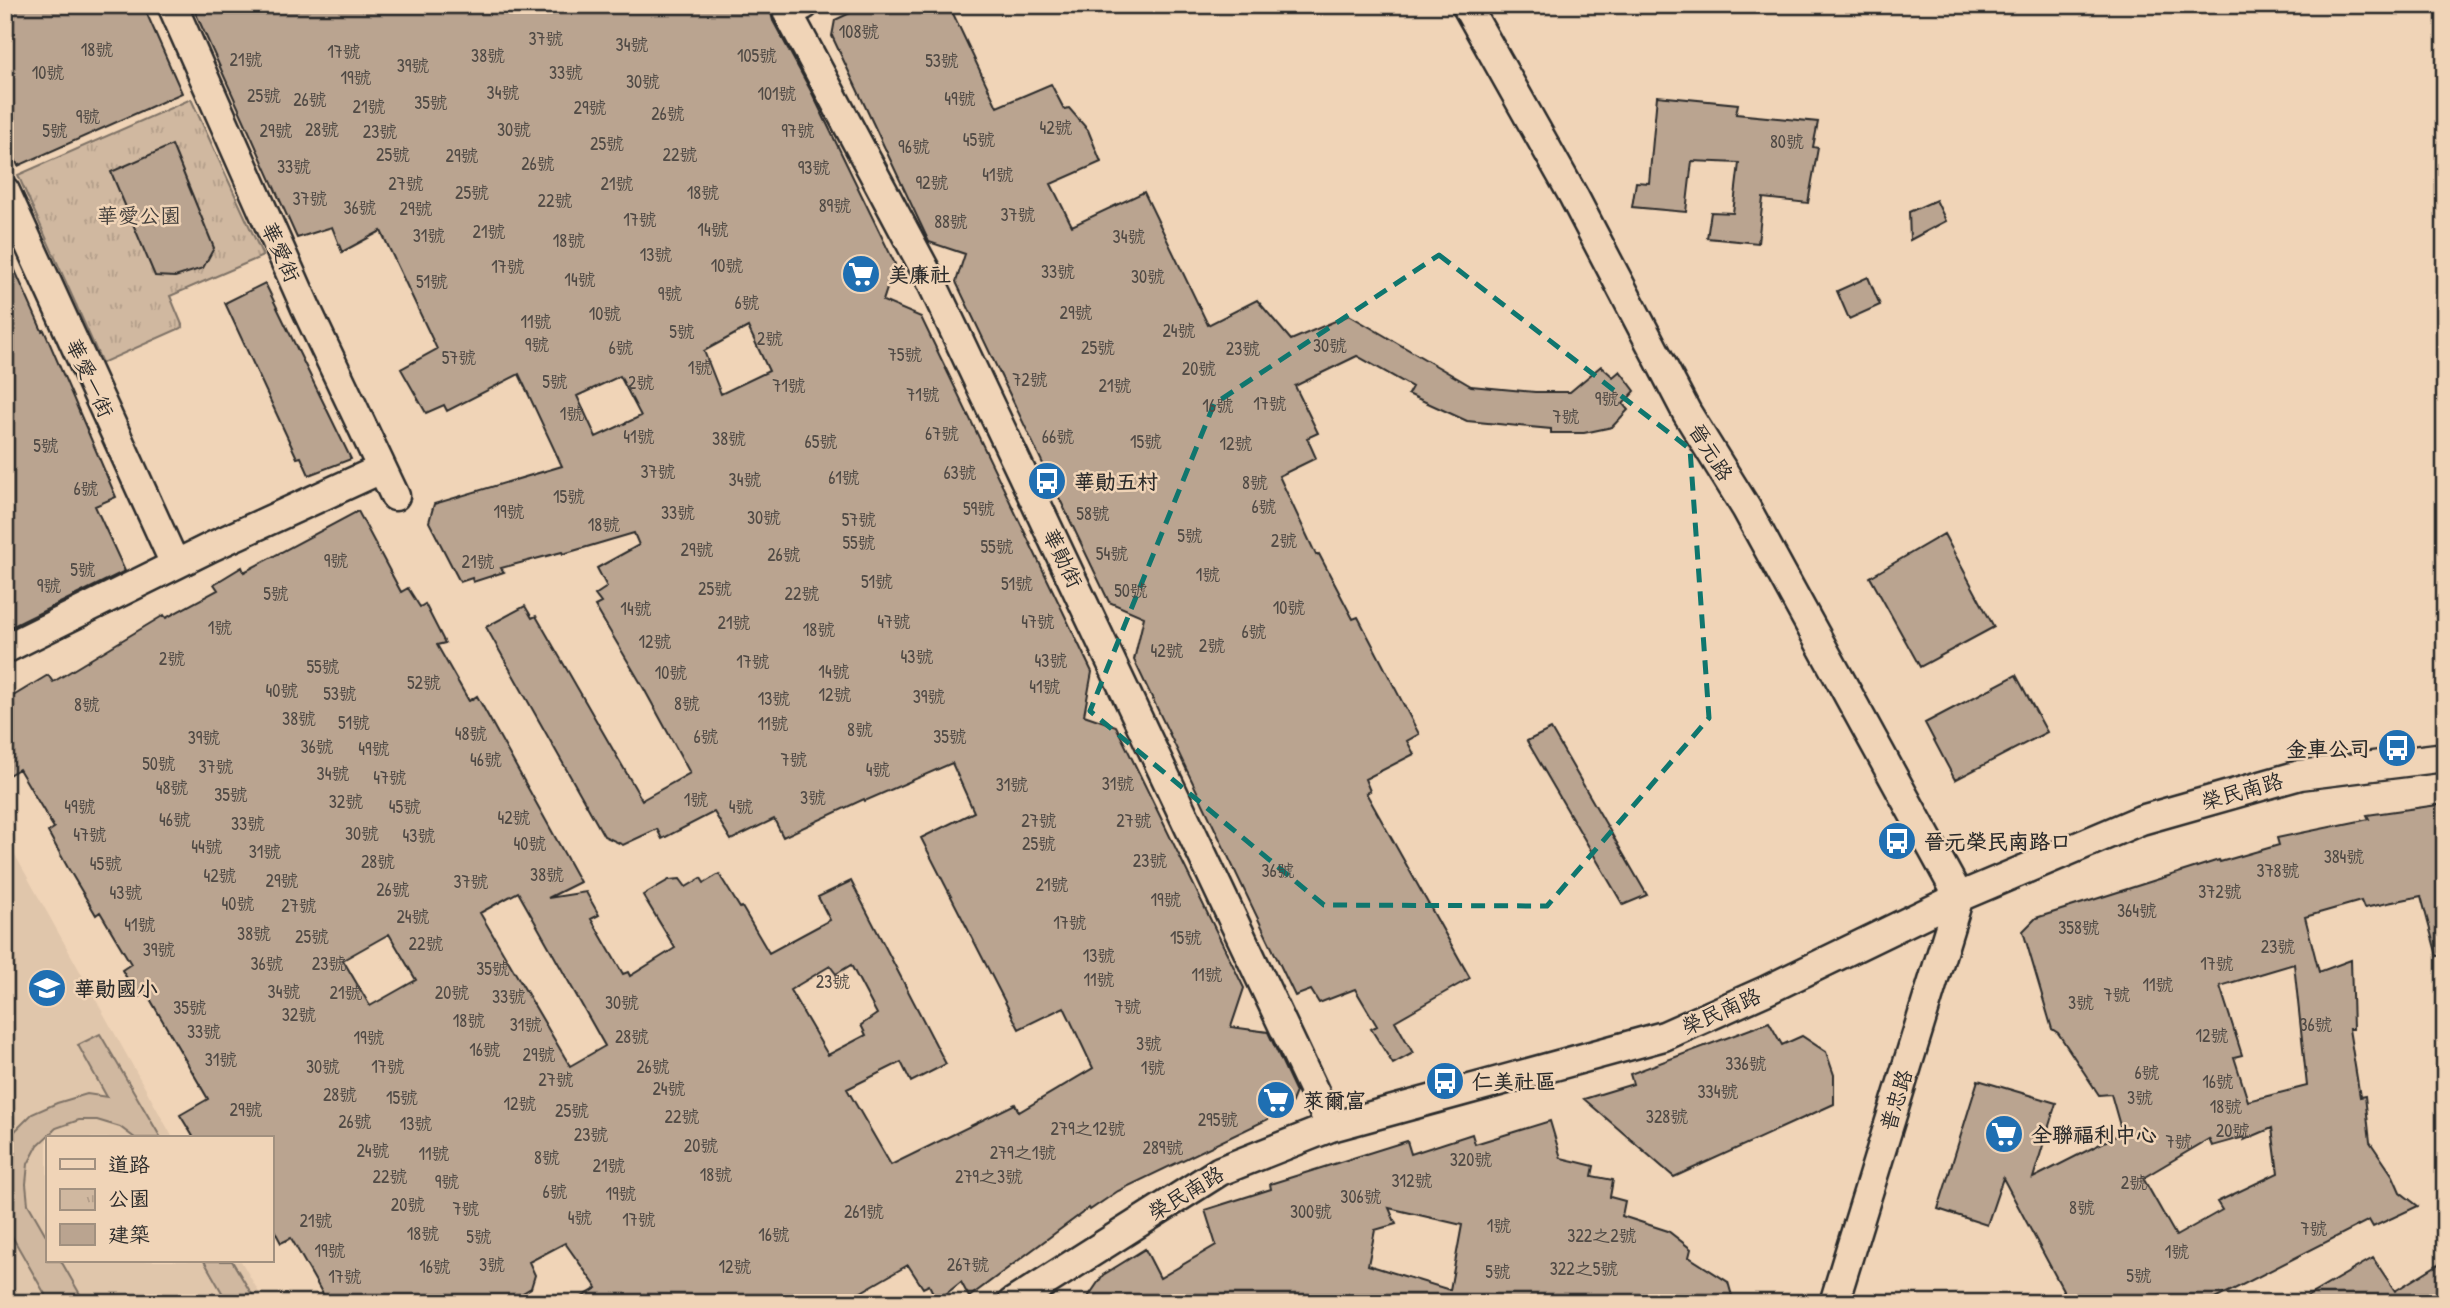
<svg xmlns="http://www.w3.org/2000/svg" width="2450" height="1308" viewBox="0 0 2450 1308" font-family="'Patrick Hand','LXGW WenKai TC',sans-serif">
<defs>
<pattern id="park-tufts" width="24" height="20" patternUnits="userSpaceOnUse" patternTransform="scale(1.75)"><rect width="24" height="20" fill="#d0b8a0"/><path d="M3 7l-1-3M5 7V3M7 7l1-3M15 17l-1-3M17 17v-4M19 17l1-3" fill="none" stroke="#b39e8a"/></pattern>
</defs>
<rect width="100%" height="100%" fill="#f0d4b7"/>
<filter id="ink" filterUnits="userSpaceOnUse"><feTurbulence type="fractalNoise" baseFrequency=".0143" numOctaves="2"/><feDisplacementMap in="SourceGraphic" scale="14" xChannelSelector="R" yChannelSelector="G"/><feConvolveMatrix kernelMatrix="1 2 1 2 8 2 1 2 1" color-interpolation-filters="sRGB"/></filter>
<g filter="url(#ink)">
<path fill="#e0c6ab" d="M5,837L173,1138H47V1261H241L265,1303H5Z"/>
<path fill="url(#park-tufts)" stroke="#7e7266" stroke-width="2" d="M191,99L263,256L170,296L183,327L102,363L18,175Z"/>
<path fill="#d0b8a0" stroke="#7e7266" stroke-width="2" d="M100,1034L161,1138H135L120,1127L97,1120H79L56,1128L38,1145L28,1164L26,1184L28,1204L47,1237V1261H61L85,1303H50L5,1224V1158L14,1132L32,1114L57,1103L87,1094L107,1097L78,1045Z
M204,1261H232L257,1303H228Z"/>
<path fill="#baa490" stroke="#2b2b2b" stroke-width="2" fill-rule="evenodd" d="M5,5H143L182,93L18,166L5,136Z
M192,5H769L773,21L811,91L895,264L883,301L921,317L1092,672L1084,715L1116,726L1244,988L1231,1027L1268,1032L1296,1092L1289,1109L1118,1191L1090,1210L1089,1208L969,1297L961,1282L937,1301L929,1285L923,1288L908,1265L842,1303H572L597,1288L565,1243L529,1262L535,1275L531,1288L506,1303H328L291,1238L281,1243L271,1224V1138H194L180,1115L208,1099L146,992L138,997L122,970L131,964L100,912L96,915L68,868L48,832L54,828L19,769L5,777V701L48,675L53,682L164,615L166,618L218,590L214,584L242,567L244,572L358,511L401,592L408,588L420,607L425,604L445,643L437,645L469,701L477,696L580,882L548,898L586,892L599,915L591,919L623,974L628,972L630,976L675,948L643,895L669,880L680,879L686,887L701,878L704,883L719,874L740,908L742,907L769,953L830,920L818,897L851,881L946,1064L911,1082L901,1062L847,1089L891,1165L1015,1104L1019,1112L1093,1068L1064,1007L1019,1029L921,838L974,812L952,763L865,801L864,799L783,837L774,819L731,840L714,812L662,839L657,829L623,845L604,836L486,627L525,606L532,618L536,616L642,800L690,773L643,687L595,606L601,603L595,595L607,587L597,568L639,545L634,533L563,554L562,552L501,568L504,572L473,582L472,578L460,582L429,522L434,504L562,466L519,374L447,411L444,405L426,413L401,369L437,349L381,231L342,252L332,227L297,238ZM748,327L769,371L721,394L704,351ZM620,376L641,416L596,437L577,396ZM518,892L605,1046L570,1066L480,913ZM389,934L416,980L370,1006L343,960ZM851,965L877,1014L861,1025L866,1035L828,1055L790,990L830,966L836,974Z
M867,5H949L997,107L1051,84L1064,109L1069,108L1088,130L1101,162L1051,184L1072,226L1144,192L1208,325L1257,300L1291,340L1349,315L1471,386L1535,392H1570L1601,366L1613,377L1620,371L1635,391L1623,404L1628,410L1612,427L1584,433H1551V429L1467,421L1408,394L1412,387L1357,356L1295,386L1318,433L1307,438L1316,458L1279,476L1316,555L1319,554L1353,619L1358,617L1419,734L1407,741L1414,754L1365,779L1370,791L1366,793L1470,978L1395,1021L1413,1053L1393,1064L1371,1029L1377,1026L1355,989L1319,1003L1311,990L1295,996L1134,660L1144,617L1109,602L956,282L965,254L929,242L832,36L835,20Z
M1657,96L1738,104L1736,114L1818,122L1813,147L1818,148L1808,203L1763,198L1758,243L1707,238L1711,212L1733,213L1739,163L1692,161L1686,212L1632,207L1636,182L1649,183Z
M172,145L214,248L203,268L175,277L155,276L111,172Z
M1936,200L1946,221L1910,240L1909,212Z
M5,248L42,331L44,330L116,497L95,506L125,571L5,630Z
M1868,277L1880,305L1849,319L1837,291Z
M265,283L351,459L309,475L301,457L297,458L225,303Z
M1944,534L1994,627L1920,667L1870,577Z
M2016,675L2047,732L1955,780L1925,723Z
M1551,729L1647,895L1623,905L1527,741Z
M2445,804V955L2437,956L2421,896L2364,908L2361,901L2305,917L2319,972L2351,960L2353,1029H2349L2360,1097L2365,1096L2370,1142L2393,1176L2400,1192L2418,1206L2373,1227L2369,1220L2207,1303H2070L2003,1178L1987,1225L1938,1209L1978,1080L2056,1103L2033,1178L2122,1133L2111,1094L2099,1095L2058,1033L2052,1029L2023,931L2036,918L2219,860L2220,862L2279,845L2277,838L2369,819L2367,815ZM2294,964L2307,1086L2248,1101L2234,1057L2242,1055L2220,986ZM2272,1128L2278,1173L2217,1202L2222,1210L2176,1236L2143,1178L2209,1139L2212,1146L2244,1137V1140Z
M1769,1022L1782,1045L1802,1036L1826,1052L1834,1075V1104L1674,1177L1584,1099L1633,1084L1630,1074Z
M1550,1121L1561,1158L1594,1166L1592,1176L1613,1180L1610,1197L1625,1201L1622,1216L1668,1231L1691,1249L1689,1257L1728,1282L1734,1303H1084L1103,1275L1145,1249L1160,1278L1216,1245L1205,1210L1271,1189L1270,1184L1407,1141L1411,1154L1472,1134L1475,1144ZM1389,1208L1462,1225L1450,1290L1368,1265L1375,1230L1396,1224Z
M2373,1258L2395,1291L2445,1260V1303H2296Z"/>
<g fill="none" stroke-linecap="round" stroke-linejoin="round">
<defs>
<path id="minor" d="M172,5L306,308L395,496
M804,5L788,13L930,279L1331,1127
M1466,5L1574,197L1687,413L1746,508L1959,897
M5,191L175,564
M5,649L213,546L381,469
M1012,1303L1220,1171L1331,1127L1664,1036L1765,991L1959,897L2141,820L2300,775L2445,757
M1834,1303L1959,897"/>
</defs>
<use href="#minor" stroke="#2b2b2b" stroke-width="33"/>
<use href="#minor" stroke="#f0d4b7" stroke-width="28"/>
</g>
</g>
<path fill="none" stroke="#0f766e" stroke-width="5" stroke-dasharray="14 9" stroke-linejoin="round" d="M1439,255L1690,449L1709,718L1547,906L1324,905L1090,711L1214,404Z"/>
<defs>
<symbol id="supermarket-disc" viewBox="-11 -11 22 22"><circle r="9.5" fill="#1f6fb2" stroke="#f0d4b7"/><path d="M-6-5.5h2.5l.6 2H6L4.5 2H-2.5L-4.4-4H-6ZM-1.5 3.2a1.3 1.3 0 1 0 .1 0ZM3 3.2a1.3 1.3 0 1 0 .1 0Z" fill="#fff"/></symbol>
<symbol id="bus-disc" viewBox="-11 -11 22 22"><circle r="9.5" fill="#1f6fb2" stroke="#f0d4b7"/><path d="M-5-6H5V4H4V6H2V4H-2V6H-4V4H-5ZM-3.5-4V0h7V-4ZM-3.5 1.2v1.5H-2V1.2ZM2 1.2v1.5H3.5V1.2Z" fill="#fff"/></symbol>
<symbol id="school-disc" viewBox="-11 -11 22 22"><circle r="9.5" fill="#1f6fb2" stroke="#f0d4b7"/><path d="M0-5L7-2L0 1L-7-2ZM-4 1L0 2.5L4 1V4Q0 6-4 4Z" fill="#fff"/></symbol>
</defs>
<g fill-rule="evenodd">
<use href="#supermarket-disc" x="839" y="252" width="44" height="44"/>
<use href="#bus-disc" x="1025" y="459" width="44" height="44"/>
<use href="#bus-disc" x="2375" y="726" width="44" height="44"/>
<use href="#bus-disc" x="1875" y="819" width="44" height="44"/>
<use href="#school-disc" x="25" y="966" width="44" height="44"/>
<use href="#bus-disc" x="1423" y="1059" width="44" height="44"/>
<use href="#supermarket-disc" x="1254" y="1078" width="44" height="44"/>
<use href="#supermarket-disc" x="1982" y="1112" width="44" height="44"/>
</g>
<g text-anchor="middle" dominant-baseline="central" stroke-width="5" stroke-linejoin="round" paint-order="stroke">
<g font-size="18" fill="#4f4944">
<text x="859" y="31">108號</text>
<text x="546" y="38">37號</text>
<text x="632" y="44">34號</text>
<text x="97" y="49">18號</text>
<text x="344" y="51">17號</text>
<text x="488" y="55">38號</text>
<text x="757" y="55">105號</text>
<text x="246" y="59">21號</text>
<text x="942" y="60">53號</text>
<text x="413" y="65">39號</text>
<text x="48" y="72">10號</text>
<text x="566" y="72">33號</text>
<text x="356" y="77">19號</text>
<text x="643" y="81">30號</text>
<text x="503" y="92">34號</text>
<text x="777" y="93">101號</text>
<text x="264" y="95">25號</text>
<text x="960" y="98">49號</text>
<text x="310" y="99">26號</text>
<text x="431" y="102">35號</text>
<text x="369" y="106">21號</text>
<text x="590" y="107">29號</text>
<text x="668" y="113">26號</text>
<text x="88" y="116">9號</text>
<text x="1056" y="127">42號</text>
<text x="322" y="129">28號</text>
<text x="514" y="129">30號</text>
<text x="55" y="130">5號</text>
<text x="276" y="130">29號</text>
<text x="798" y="130">97號</text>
<text x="380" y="131">23號</text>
<text x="979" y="139">45號</text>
<text x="1787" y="141">80號</text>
<text x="607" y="143">25號</text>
<text x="914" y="146">96號</text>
<text x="393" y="154">25號</text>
<text x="680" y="154">22號</text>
<text x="462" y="155">29號</text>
<text x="538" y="163">26號</text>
<text x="294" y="166">33號</text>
<text x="814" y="167">93號</text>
<text x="998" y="174">41號</text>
<text x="932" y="182">92號</text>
<text x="406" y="183">27號</text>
<text x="617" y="183">21號</text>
<text x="472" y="192">25號</text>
<text x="703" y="192">18號</text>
<text x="310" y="198">37號</text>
<text x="555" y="200">22號</text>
<text x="835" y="205">89號</text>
<text x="360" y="207">36號</text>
<text x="416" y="208">29號</text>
<text x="1018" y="214">37號</text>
<text x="640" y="219">17號</text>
<text x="951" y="221">88號</text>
<text x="713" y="229">14號</text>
<text x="489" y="231">21號</text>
<text x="429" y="235">31號</text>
<text x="1129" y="236">34號</text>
<text x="569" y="240">18號</text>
<text x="656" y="254">13號</text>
<text x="727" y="265">10號</text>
<text x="508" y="266">17號</text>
<text x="1058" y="271">33號</text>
<text x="1148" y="276">30號</text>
<text x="580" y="279">14號</text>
<text x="432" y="281">51號</text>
<text x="670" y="293">9號</text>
<text x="747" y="302">6號</text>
<text x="1076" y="312">29號</text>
<text x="605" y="313">10號</text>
<text x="536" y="321">11號</text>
<text x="1179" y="330">24號</text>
<text x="682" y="331">5號</text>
<text x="770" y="338">2號</text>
<text x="537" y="344">9號</text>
<text x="1330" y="345">30號</text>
<text x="621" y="347">6號</text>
<text x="1098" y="347">25號</text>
<text x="1243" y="348">23號</text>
<text x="905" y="354">75號</text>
<text x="459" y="357">57號</text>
<text x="700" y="367">1號</text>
<text x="1199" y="368">20號</text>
<text x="1030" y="379">72號</text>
<text x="555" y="381">5號</text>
<text x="641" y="382">2號</text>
<text x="789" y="385">71號</text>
<text x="1115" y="385">21號</text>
<text x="923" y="394">71號</text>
<text x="1607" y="398">9號</text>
<text x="1270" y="403">17號</text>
<text x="1218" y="405">16號</text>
<text x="572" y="413">1號</text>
<text x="1566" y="416">7號</text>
<text x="942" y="433">67號</text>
<text x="639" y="436">41號</text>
<text x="1058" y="436">66號</text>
<text x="729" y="438">38號</text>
<text x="821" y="441">65號</text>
<text x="1146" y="441">15號</text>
<text x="1236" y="443">12號</text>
<text x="46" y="445">5號</text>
<text x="658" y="471">37號</text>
<text x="960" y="472">63號</text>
<text x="844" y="477">61號</text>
<text x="745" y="479">34號</text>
<text x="1255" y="482">8號</text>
<text x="86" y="488">6號</text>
<text x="569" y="496">15號</text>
<text x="1264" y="506">6號</text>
<text x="979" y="508">59號</text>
<text x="509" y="511">19號</text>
<text x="678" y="512">33號</text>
<text x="1093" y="513">58號</text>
<text x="764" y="517">30號</text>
<text x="859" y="519">57號</text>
<text x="604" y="524">18號</text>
<text x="1190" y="535">5號</text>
<text x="1284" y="540">2號</text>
<text x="859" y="542">55號</text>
<text x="997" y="546">55號</text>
<text x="697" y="549">29號</text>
<text x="1112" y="553">54號</text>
<text x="784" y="554">26號</text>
<text x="336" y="560">9號</text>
<text x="478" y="561">21號</text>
<text x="83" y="569">5號</text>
<text x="1208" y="574">1號</text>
<text x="877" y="581">51號</text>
<text x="1017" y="583">51號</text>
<text x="49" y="585">9號</text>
<text x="715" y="588">25號</text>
<text x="1131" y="590">50號</text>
<text x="276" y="593">5號</text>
<text x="802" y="593">22號</text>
<text x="1289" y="607">10號</text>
<text x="636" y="608">14號</text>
<text x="894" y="621">47號</text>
<text x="1038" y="621">47號</text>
<text x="734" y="622">21號</text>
<text x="220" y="627">1號</text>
<text x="819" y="629">18號</text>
<text x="1254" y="631">6號</text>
<text x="655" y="641">12號</text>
<text x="1212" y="645">2號</text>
<text x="1167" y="650">42號</text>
<text x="917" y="656">43號</text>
<text x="172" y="658">2號</text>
<text x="1051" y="660">43號</text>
<text x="753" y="661">17號</text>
<text x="323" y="666">55號</text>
<text x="834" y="671">14號</text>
<text x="671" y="672">10號</text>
<text x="424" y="682">52號</text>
<text x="1045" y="686">41號</text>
<text x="282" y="690">40號</text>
<text x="340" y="693">53號</text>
<text x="835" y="694">12號</text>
<text x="929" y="696">39號</text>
<text x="774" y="698">13號</text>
<text x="687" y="703">8號</text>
<text x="87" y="704">8號</text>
<text x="299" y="718">38號</text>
<text x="354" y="722">51號</text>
<text x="773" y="723">11號</text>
<text x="860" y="729">8號</text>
<text x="471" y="733">48號</text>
<text x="706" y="736">6號</text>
<text x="950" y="736">35號</text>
<text x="204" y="737">39號</text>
<text x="317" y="746">36號</text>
<text x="374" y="748">49號</text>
<text x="486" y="759">46號</text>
<text x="794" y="759">7號</text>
<text x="159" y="763">50號</text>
<text x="216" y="766">37號</text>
<text x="878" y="769">4號</text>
<text x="333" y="773">34號</text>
<text x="390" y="777">47號</text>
<text x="1118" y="783">31號</text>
<text x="1012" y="784">31號</text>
<text x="172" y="787">48號</text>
<text x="231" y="794">35號</text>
<text x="813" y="797">3號</text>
<text x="696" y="799">1號</text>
<text x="346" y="801">32號</text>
<text x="80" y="806">49號</text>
<text x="405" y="806">45號</text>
<text x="741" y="806">4號</text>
<text x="514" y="817">42號</text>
<text x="175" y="819">46號</text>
<text x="1039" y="820">27號</text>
<text x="1134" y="820">27號</text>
<text x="248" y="823">33號</text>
<text x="362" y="833">30號</text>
<text x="90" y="834">47號</text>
<text x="419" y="835">43號</text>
<text x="530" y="843">40號</text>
<text x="1039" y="843">25號</text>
<text x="207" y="846">44號</text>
<text x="265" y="851">31號</text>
<text x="2344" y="856">384號</text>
<text x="1150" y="860">23號</text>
<text x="378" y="861">28號</text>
<text x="106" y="863">45號</text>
<text x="1278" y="870">36號</text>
<text x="2278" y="870">378號</text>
<text x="547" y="874">38號</text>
<text x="220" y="875">42號</text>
<text x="282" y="880">29號</text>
<text x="471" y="881">37號</text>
<text x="1052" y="884">21號</text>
<text x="393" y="889">26號</text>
<text x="2220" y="891">372號</text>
<text x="126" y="892">43號</text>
<text x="1166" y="899">19號</text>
<text x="238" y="903">40號</text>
<text x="299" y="905">27號</text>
<text x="2137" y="910">364號</text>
<text x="413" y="916">24號</text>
<text x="1070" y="922">17號</text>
<text x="140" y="924">41號</text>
<text x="2079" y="927">358號</text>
<text x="254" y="933">38號</text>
<text x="312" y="936">25號</text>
<text x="1186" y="937">15號</text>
<text x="426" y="943">22號</text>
<text x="2278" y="946">23號</text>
<text x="159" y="949">39號</text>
<text x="1099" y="955">13號</text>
<text x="267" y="963">36號</text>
<text x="329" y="963">23號</text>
<text x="2217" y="963">17號</text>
<text x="493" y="968">35號</text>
<text x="1207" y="974">11號</text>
<text x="1099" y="979">11號</text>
<text x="833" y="981">23號</text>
<text x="2158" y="984">11號</text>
<text x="284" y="991">34號</text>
<text x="346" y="992">21號</text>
<text x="452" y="992">20號</text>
<text x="2117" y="994">7號</text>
<text x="509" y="996">33號</text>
<text x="622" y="1002">30號</text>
<text x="2081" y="1002">3號</text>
<text x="1128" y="1006">7號</text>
<text x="190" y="1007">35號</text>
<text x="299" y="1014">32號</text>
<text x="469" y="1020">18號</text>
<text x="526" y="1024">31號</text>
<text x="2316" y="1024">36號</text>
<text x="204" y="1031">33號</text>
<text x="2212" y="1035">12號</text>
<text x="632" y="1036">28號</text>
<text x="369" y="1037">19號</text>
<text x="1149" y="1043">3號</text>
<text x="485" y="1049">16號</text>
<text x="539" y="1054">29號</text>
<text x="221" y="1059">31號</text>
<text x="1746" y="1063">336號</text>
<text x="323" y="1066">30號</text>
<text x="388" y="1066">17號</text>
<text x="653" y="1066">26號</text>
<text x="1153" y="1067">1號</text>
<text x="2147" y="1072">6號</text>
<text x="556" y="1079">27號</text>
<text x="2218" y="1081">16號</text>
<text x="669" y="1088">24號</text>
<text x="1718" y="1091">334號</text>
<text x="340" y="1094">28號</text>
<text x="402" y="1097">15號</text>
<text x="2140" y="1097">3號</text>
<text x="520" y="1103">12號</text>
<text x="2226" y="1106">18號</text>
<text x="246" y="1109">29號</text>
<text x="572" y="1110">25號</text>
<text x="682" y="1116">22號</text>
<text x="1667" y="1116">328號</text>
<text x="1218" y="1119">295號</text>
<text x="355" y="1121">26號</text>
<text x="416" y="1123">13號</text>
<text x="1088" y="1128">279之12號</text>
<text x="2233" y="1130">20號</text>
<text x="591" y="1134">23號</text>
<text x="2179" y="1141">7號</text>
<text x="701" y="1145">20號</text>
<text x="1163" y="1147">289號</text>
<text x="373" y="1150">24號</text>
<text x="1023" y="1152">279之1號</text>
<text x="434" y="1153">11號</text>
<text x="547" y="1157">8號</text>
<text x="1471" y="1159">320號</text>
<text x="609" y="1165">21號</text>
<text x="716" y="1174">18號</text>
<text x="390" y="1176">22號</text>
<text x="989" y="1176">279之3號</text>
<text x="1412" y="1180">312號</text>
<text x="447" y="1181">9號</text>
<text x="2134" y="1182">2號</text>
<text x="555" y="1191">6號</text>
<text x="621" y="1193">19號</text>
<text x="1361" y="1196">306號</text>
<text x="408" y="1204">20號</text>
<text x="2082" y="1207">8號</text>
<text x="466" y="1208">7號</text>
<text x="864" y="1211">261號</text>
<text x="1311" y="1211">300號</text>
<text x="580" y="1217">4號</text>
<text x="639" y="1219">17號</text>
<text x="316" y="1220">21號</text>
<text x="1499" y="1225">1號</text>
<text x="2314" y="1228">7號</text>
<text x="423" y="1233">18號</text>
<text x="774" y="1234">16號</text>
<text x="1602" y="1235">322之2號</text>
<text x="479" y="1236">5號</text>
<text x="330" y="1250">19號</text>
<text x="2177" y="1251">1號</text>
<text x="492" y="1264">3號</text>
<text x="968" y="1264">267號</text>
<text x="435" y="1266">16號</text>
<text x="735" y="1266">12號</text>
<text x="1584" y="1268">322之5號</text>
<text x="1498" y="1271">5號</text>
<text x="2139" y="1275">5號</text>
<text x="345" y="1276">17號</text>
</g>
<g font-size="21" fill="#44403d" stroke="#f0d4b7">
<text x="139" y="215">華愛公園</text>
</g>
<g font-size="21" fill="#2b2b2b" stroke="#f0d4b7">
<text transform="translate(281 252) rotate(66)">華愛街</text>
<text transform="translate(90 378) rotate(65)">華愛一街</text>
<text transform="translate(1711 452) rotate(58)">晉元路</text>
<text transform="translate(1063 558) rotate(64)">華勛街</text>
<text transform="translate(2242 791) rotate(-16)">榮民南路</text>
<text transform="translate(1721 1011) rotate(-24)">榮民南路</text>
<text transform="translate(1896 1100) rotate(-73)">普忠路</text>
<text transform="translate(1186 1193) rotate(-31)">榮民南路</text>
</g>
<g font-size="21" font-weight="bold" fill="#2b2b2b" stroke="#f0d4b7" text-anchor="start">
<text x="888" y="274">美廉社</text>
<text x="1074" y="481">華勛五村</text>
<text x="2370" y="748" text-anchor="end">金車公司</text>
<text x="1924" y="841">晉元榮民南路口</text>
<text x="74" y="988">華勛國小</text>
<text x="1472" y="1081">仁美社區</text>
<text x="1303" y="1100">萊爾富</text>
<text x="2031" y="1134">全聯福利中心</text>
</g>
</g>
<rect width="2450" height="1308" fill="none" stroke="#f0d4b7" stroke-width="28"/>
<rect x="14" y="14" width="2422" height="1280" fill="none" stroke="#2b2b2b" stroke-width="2.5" filter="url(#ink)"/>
<rect x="46" y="1136" width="228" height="126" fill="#f0d4b7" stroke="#a1907f" stroke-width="2"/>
<rect x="60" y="1159" width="35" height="10" fill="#f0d4b7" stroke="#a1907f" stroke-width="2"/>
<text x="108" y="1172" font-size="21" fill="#2b2b2b">道路</text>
<rect x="60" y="1189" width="35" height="21" fill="url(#park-tufts)" stroke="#a1907f" stroke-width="2"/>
<text x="108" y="1206" font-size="21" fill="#2b2b2b">公園</text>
<rect x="60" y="1224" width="35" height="21" fill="#baa490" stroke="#a1907f" stroke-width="2"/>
<text x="108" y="1242" font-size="21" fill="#2b2b2b">建築</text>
</svg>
